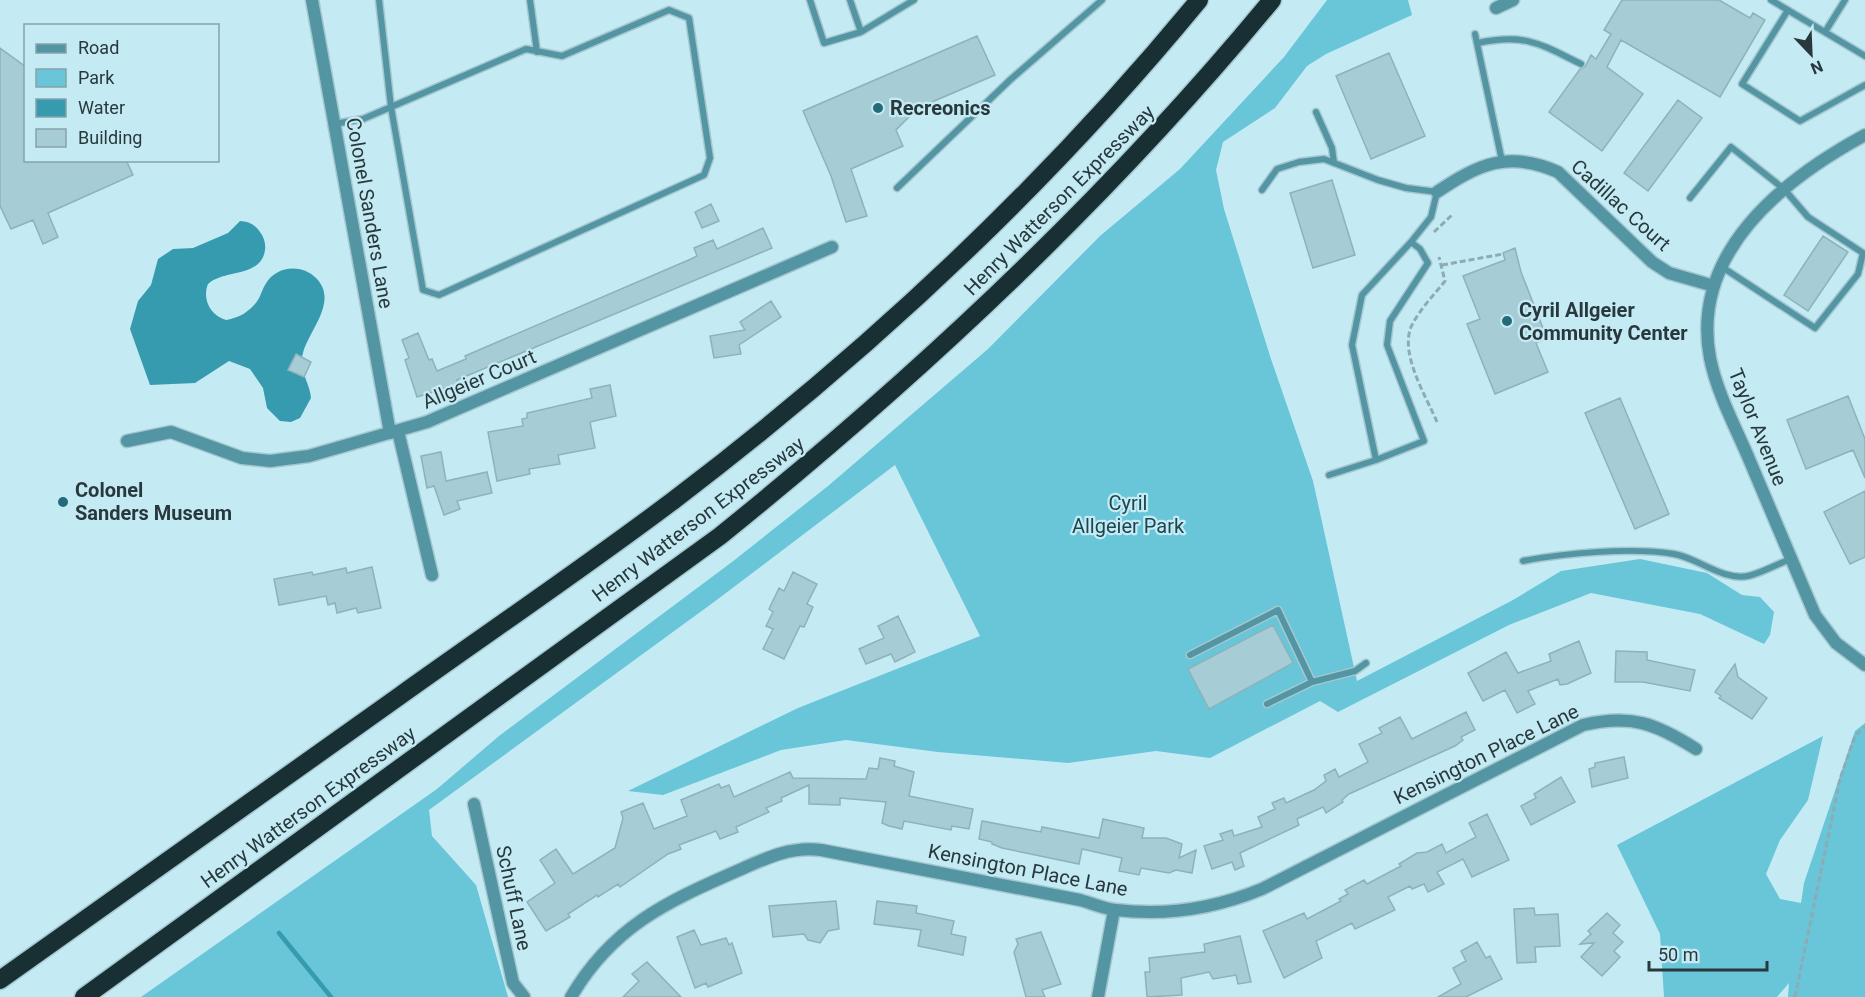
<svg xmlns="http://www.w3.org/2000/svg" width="1865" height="997" viewBox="0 0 1865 997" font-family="Roboto,sans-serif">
<rect width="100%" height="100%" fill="#c4ebf4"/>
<path fill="#69c5d8" d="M1327,0H1408L1412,15L1326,54L1307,66L1275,108L1223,142L1216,170L1224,209L1271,359L1313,481L1357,681L1513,600L1561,571L1640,559L1707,573L1742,595L1760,597L1774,612L1770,635L1764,644L1700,614L1591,593L1509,625L1338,712L1320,701L1210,758L1156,751L1068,763L938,752L846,740L781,750L663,795L628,791L798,708L980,636L895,465L714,602L429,810L432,836L476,885L508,997H141L437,789L499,736L732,562L828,486L988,349L1100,236L1180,169L1284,57Z
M1865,723V997H1788L1789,983L1777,997H1664L1660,934L1617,845L1823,736L1808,800L1780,840L1766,874L1780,899L1801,903L1804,883L1855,731Z"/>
<path fill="#369baf" d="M240,221C248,221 256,225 260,232C264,237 266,244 265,250C261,278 225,269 208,284C202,299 210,315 226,320C237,318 246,314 254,305C260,299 261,292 265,285C275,266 301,263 316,278C339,301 309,330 303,353C298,371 310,382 311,398L300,418L291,422L280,421L267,408L263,388L250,369L229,361L195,383L150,385L130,329L138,301L151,285L158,259L173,249L193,248L228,233Z"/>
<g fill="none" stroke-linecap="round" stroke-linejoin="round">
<path stroke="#369baf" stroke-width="4.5" d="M279,933L331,997"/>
</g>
<path fill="#a6ccd5" stroke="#8db2bb" stroke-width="1.5" d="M1622,0H1719L1750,18L1753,13L1765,20L1720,97L1621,40L1607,67L1643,94L1602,151L1549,112L1580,69L1585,67L1591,55L1596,59L1611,34L1604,30Z
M977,36L995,75L918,108L896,130L903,146L851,169L867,216L846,222L831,176L803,111Z
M0,48L26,67V160H126L133,175L48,213L58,237L43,244L33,220L11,229L0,206Z
M1389,53L1425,136L1371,159L1336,76Z
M1678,100L1702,118L1648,191L1624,173Z
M1332,180L1355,255L1313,268L1290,193Z
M711,204L719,221L702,228L695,212Z
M763,228L772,248L457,380L459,384L417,397L405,360L409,358L402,340L418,333L429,360L432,359L437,371L466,359L465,356L691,259L697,256L694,248L713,240L717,249Z
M1823,236L1848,252L1808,311L1784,295Z
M1515,248L1521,272L1543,328L1539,329L1543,340L1536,343L1548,372L1495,394L1467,324L1480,319L1463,276L1505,260L1503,253Z
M771,301L781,317L739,345L741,354L714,358L710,336L745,330L740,322Z
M296,354L311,362L304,377L288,370Z
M610,385L616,416L590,422L595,448L558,455L560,464L529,469L530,474L497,481L488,432L523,426L522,419L527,418V413L592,398L590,389Z
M1848,396L1865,439V478L1853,450L1806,469L1787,420Z
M1620,398L1669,514L1635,529L1585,413Z
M441,452L446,481L487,472L492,493L457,501L460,509L444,515L434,486L427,488L421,456Z
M1865,491V557L1850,564L1824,512Z
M372,567L381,608L358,613L356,608L337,613L335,603L328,605L326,596L279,605L274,579L312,572L313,575L346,568L347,573Z
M793,572L817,584L807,604L813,607L804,627L800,626L784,659L763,649L773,629L766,626L773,612L769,609L779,588L784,591Z
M898,616L915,652L895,662L891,654L866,664L859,649L884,638L878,626Z
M1273,625L1293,663L1209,709L1188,669Z
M1579,641L1591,673L1567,684L1560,685L1558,679L1528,691L1535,704L1517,713L1505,690L1483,701L1468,673L1506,652L1518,673L1551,661L1549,654Z
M1616,651L1647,652V660L1695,670L1690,691L1643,682H1615Z
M1735,664L1738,677L1767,698L1752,719L1719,698L1721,696L1715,692Z
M1466,712L1475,730L1461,737L1463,740L1455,746L1349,794L1342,800L1343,802L1326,813L1323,807L1297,819L1299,825L1240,853L1244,866L1235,870L1232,862L1212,869L1204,846L1223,840L1220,834L1232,830L1234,836L1262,827L1258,817L1275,809L1272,803L1284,798L1286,803L1314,790L1326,781L1324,775L1335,769L1339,777L1368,762L1359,744L1382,733L1379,728L1400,717L1412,739Z
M1624,757L1628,778L1592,787L1589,769L1595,767V763Z
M880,758L895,761L894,766L914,772L909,796L973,809L969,829L952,826L951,830L904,821L902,829L889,826L882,823L886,802L840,798V805L809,804V785L781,798L782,801L766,808L769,812L736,827L738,832L720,839L716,831L679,845L681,849L668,854L620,887L618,884L598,897L597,895L568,914L570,917L546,931L527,902L555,883L540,860L556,849L573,874L615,848L623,818L621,812L643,803L654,829L687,816L681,800L719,784L721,788L729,785L734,797L790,772L793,778L866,779L869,768L878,769Z
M1561,777L1575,802L1531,825L1521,806L1536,798L1534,794Z
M1487,814L1509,860L1472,877L1463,859L1437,872L1444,884L1428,892L1424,884L1412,889L1410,886L1388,897L1395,910L1355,929L1352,923L1316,941L1322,958L1284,978L1263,931L1304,913L1307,919L1341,901L1339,899L1348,894L1345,890L1364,880L1367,884L1401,866L1399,864L1417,853L1427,852L1442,844L1446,853L1476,837L1469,823Z
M1103,819L1144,828L1142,838H1166L1182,844L1179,858L1196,850L1192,873L1176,870L1169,873L1141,868L1139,875L1119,871L1122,858L1082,849L1079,864L1002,848L992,844V842L979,839L982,821L1041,832L1042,827L1099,838Z
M836,901L839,929L828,931L820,943L808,940L804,934L773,937L769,906Z
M877,901L917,906L916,913L954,921L951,934L966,937L963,955L918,946L921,930L874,924Z
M1534,908L1535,915L1558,914L1560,946L1535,947L1536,962L1517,963L1514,909Z
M1607,913L1620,925L1613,933L1623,942L1614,951L1620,957L1602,976L1581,957L1594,943L1580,944L1591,934L1588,931Z
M694,930L701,945L726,938L729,945L732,943L742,973L708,987L706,983L695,988L677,937Z
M1041,932L1061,984L1042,990L1045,997H1026L1014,952L1018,944L1016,939Z
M1240,936L1251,982L1238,984L1236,975L1213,979L1209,972L1181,978L1182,995L1147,997L1145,972H1150L1149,958L1205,952L1204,944Z
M1477,942L1486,958L1490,956L1502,979L1466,997H1438L1461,984L1453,968L1466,961L1461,951Z
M647,962L681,997H623L639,981L632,974Z"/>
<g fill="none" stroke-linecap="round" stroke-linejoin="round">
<defs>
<path id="service" d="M530,0L537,52
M810,0L824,43L861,32L914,0
M850,0L861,32
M1771,0L1865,56
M1788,10L1742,84L1800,121L1865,85
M1825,32L1845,0
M1475,34L1502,161
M1478,43C1526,33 1540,44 1581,64
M1316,112L1332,148L1334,163
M334,124L363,119L526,49L562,56L669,10L689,18L710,158L704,175L439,295L423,290L391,107L379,0
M897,188L1010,80L1102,0
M1262,190L1277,169L1299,162L1324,159L1378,180L1406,188L1437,192L1431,217L1411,242L1362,295L1352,345L1376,460L1424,441L1387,345L1390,321L1428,263L1420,249L1411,242
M1690,198L1731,147L1784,189L1808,217L1863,253L1858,274L1815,328L1722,267
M1329,475L1376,460
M1523,561C1564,553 1633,547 1674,554C1698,558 1723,581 1748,576C1762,573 1777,564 1791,559
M1190,655L1278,610L1312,682
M1267,704L1312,682L1355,671L1366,663"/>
<path id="minor" d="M312,0L390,433
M1496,8L1513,0
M1865,135C1784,179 1690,252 1710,358C1717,393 1735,426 1749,459C1771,511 1793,563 1815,615L1836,643L1865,665
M1437,192C1479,164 1508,150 1558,172L1652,262L1669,273L1714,286
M398,431L432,575
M127,441L171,432L242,458L270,461L309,456L427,422L832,247
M474,804L513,983L524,997
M571,997C612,927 666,902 737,871C764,859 790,846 821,850L1080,900C1091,903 1104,909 1116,910C1165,916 1216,908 1262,889L1583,725C1631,714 1655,723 1696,749
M1098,997L1114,910"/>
<path id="motorway" d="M0,980C133,885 267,790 401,695C492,630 585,567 674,500C866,354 1046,186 1199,0
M84,997L720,536C921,374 1108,199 1272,0"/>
</defs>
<use href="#service" stroke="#a5c7cf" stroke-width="9"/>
<use href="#minor" stroke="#a5c7cf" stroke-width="15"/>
<use href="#motorway" stroke="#a5c7cf" stroke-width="21"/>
<path stroke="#8dabb3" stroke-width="3" stroke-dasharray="6 3" stroke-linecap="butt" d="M1434,232L1452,215
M1442,265L1503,254
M1437,422C1426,396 1400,355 1411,327C1419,310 1434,295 1445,281L1439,257
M1795,997L1840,779L1855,736L1865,727"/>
<use href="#service" stroke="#5495a4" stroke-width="6"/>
<use href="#minor" stroke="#5495a4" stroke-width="12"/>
<use href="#motorway" stroke="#182f34" stroke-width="18"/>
</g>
<g fill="#246b79" stroke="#c4ebf4" stroke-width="2">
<circle cx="878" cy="108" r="6"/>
<circle cx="1507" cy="321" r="6"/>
<circle cx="63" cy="502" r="6"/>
</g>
<g text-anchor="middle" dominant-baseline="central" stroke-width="4.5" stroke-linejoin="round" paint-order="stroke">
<g font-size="20" font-weight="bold" fill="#29383c" stroke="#c4ebf4" text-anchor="start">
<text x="890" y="108">Recreonics</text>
<text x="1519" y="310">Cyril Allgeier<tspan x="1519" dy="23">Community Center</tspan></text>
<text x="75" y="490">Colonel<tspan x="75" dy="23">Sanders Museum</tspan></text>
</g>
<g font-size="20" fill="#29383c" stroke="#c4ebf4">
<text transform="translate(1059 200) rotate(-45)">Henry Watterson Expressway</text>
<text transform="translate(1621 205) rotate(42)">Cadillac Court</text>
<text transform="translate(370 213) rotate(80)">Colonel Sanders Lane</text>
<text transform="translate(479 379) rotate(-23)">Allgeier Court</text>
<text transform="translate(1758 427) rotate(68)">Taylor Avenue</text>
<text transform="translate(698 519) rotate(-37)">Henry Watterson Expressway</text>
<text transform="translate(1486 754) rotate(-26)">Kensington Place Lane</text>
<text transform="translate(308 807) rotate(-36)">Henry Watterson Expressway</text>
<text transform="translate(1028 870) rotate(11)">Kensington Place Lane</text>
<text transform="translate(514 898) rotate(78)">Schuff Lane</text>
</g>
<g font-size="20" fill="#1b464f" stroke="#c4ebf4">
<text x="1128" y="503">Cyril<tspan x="1128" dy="23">Allgeier Park</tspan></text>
</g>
</g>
<rect x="24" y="24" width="195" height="138" fill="#c4ebf4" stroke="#86a3aa" stroke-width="1.5"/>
<rect x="36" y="44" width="30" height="9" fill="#5495a4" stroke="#86a3aa" stroke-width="1.5"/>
<text x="78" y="54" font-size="18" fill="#29383c">Road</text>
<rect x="36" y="69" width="30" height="18" fill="#69c5d8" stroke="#86a3aa" stroke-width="1.5"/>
<text x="78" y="84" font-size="18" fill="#29383c">Park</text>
<rect x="36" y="99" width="30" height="18" fill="#369baf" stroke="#86a3aa" stroke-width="1.5"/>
<text x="78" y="114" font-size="18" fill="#29383c">Water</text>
<rect x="36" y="129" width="30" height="18" fill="#a6ccd5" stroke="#86a3aa" stroke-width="1.5"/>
<text x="78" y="144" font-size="18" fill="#29383c">Building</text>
<g transform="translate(1811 54) rotate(157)" stroke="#c4ebf4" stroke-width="4.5" paint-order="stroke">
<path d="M0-4.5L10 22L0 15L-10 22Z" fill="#29383c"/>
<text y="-9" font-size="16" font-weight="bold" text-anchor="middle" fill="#29383c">N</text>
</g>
<path d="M1649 961v9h118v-9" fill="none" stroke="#29383c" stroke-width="3"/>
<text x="1658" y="961" font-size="18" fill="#29383c" stroke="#c4ebf4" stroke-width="4.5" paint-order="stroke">50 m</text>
</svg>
